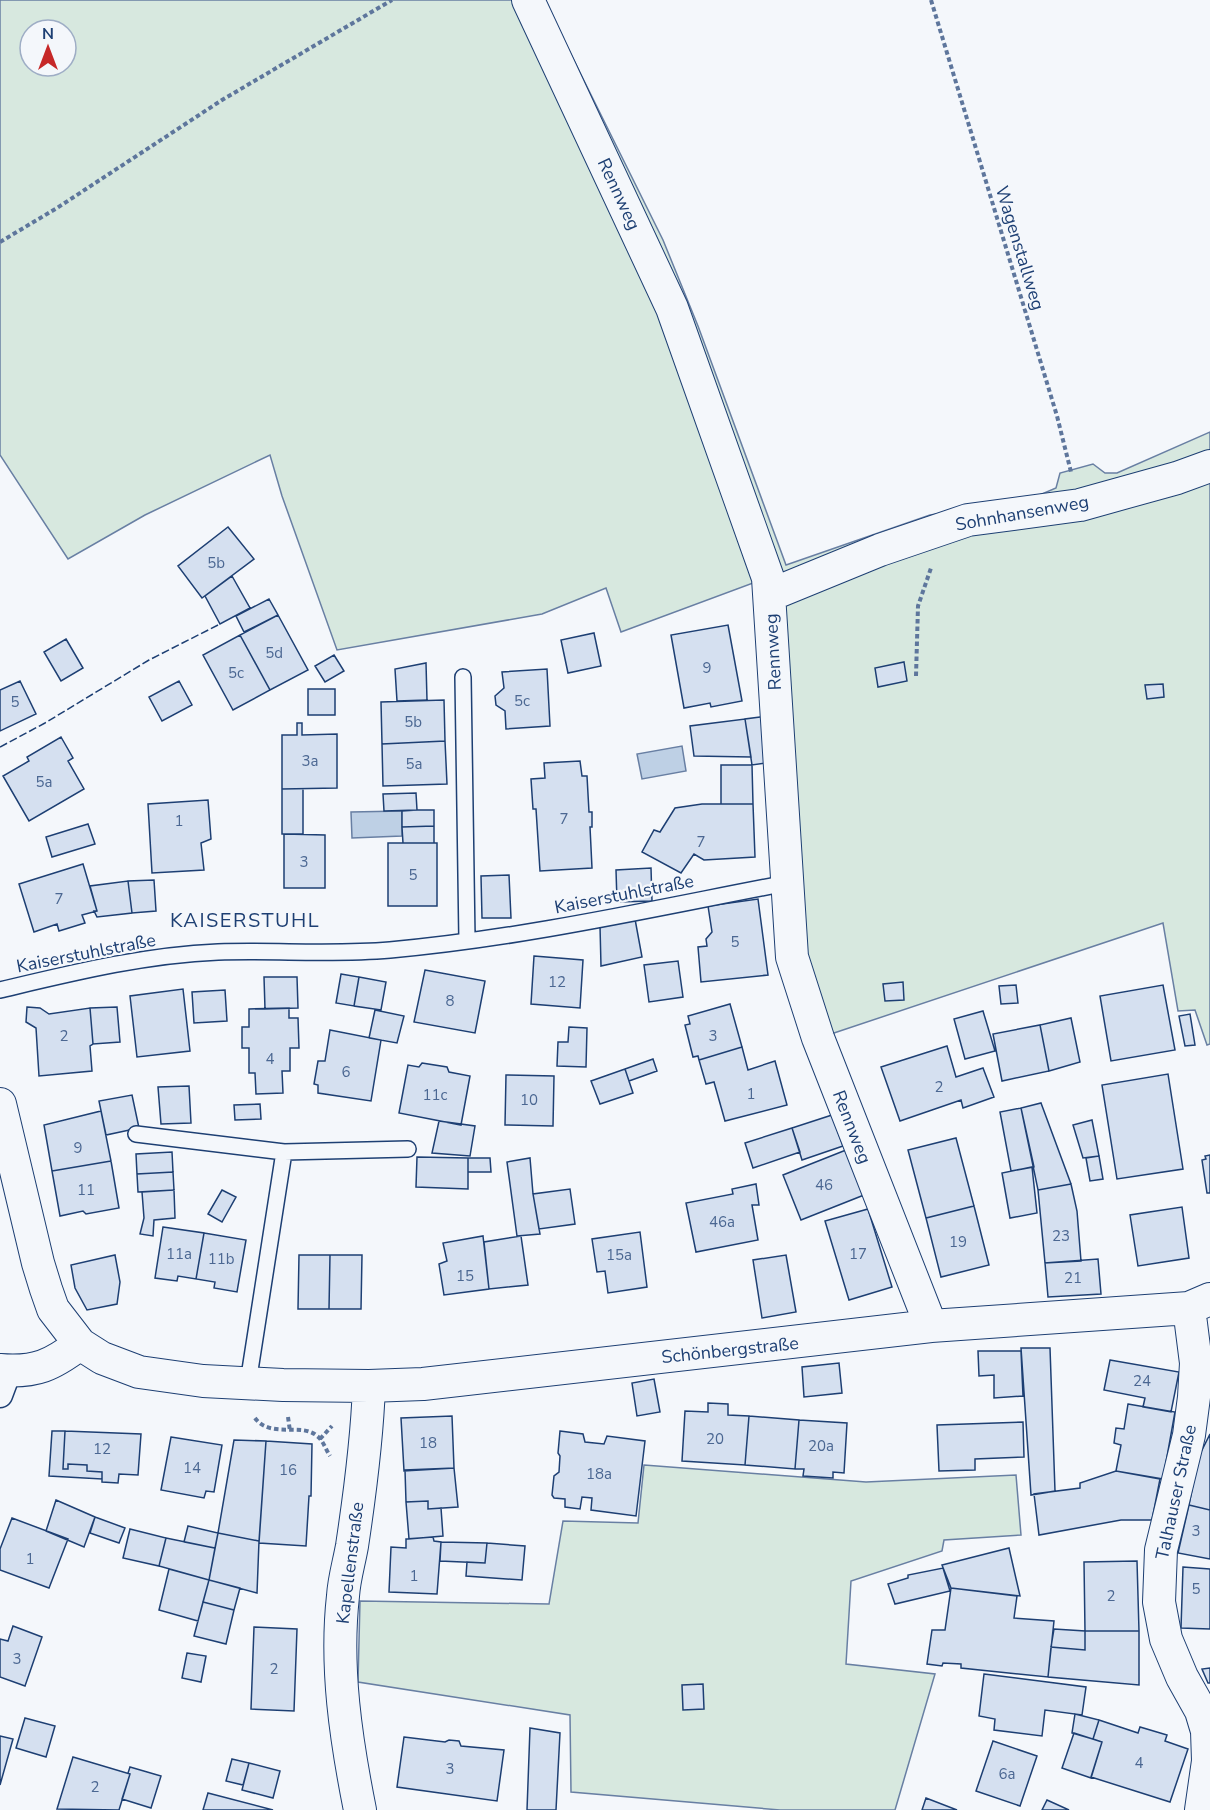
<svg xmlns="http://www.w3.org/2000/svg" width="1210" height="1810" viewBox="0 0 1210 1810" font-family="'Nunito Sans',sans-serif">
<rect width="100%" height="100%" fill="#f4f7fb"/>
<path fill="#d7e8df" stroke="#687fa3" stroke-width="1.5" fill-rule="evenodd" d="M0,0H544L663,240L698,326L786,565L930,515L1028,500L1056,488L1060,473L1093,464L1105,473H1117L1210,432V1044L1207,1045L1195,1010L1178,1011L1163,923L828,1035L808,958L761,580L621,632L606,588L542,614L337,650L282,496L270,455L145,515L68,559L0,455ZM30,30H66V66H30Z
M644,1465L866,1482L1016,1475L1021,1535L944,1540L942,1551L851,1581L846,1664L935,1674L895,1810H780L571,1792L570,1715L358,1682L360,1601L549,1604L563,1521L638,1523Z"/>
<path fill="#bed0e5" stroke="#687fa3" stroke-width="1.5" d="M682,746L686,771L642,779L637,754Z
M402,811V836L352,838L351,812Z"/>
<path fill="#d5e0f0" stroke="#1d3f73" stroke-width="1.5" d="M228,527L254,559L202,598L178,566Z
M232,576L250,608L220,624L205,596Z
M269,599L278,615L244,632L236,616Z
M278,615L308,670L270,690L240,635Z
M728,625L742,701L711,707L710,703L684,708L671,635Z
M594,633L601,666L568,673L561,640Z
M240,635L270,690L233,710L203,655Z
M66,639L83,668L61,681L44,652Z
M334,655L344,671L325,682L315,666Z
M904,662L907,681L878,687L875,668Z
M426,663L427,700L397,701L395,669Z
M547,669L550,726L506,729L505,711L496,705L495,696L504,688L502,672Z
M20,681L36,714L0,731V690Z
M179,681L192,705L162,721L149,697Z
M1163,684L1164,697L1147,699L1145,685Z
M308,689H335V715H308Z
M444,700L445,741L382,744L381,702Z
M768,716L774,762L752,765L745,719Z
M745,719L751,757L694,756L690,726Z
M297,723H302V735L337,734V788L282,789V735H297Z
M61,737L73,758L68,761L84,789L29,821L3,776L29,761L27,757Z
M445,741L447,784L383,786L382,744Z
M580,761L582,776H587L589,812H592V827H590L592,868L540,871L536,809H533L531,779L545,778L544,763Z
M721,765H752L753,804H721Z
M282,789H303V834H282Z
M416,793L417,810L384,811L383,794Z
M208,800L211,839L201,843L204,870L152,873L148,804Z
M702,804H753L755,857L704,860L694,854L681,873L642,852L654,830L660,832L675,808Z
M417,810H434V826L402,827V811Z
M88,824L95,844L52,857L46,837Z
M434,826V843H403L402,827Z
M284,834L325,835V888H284Z
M388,843H437V906H388Z
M83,864L97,911L82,915L85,923L59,931L57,924L34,932L19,884Z
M651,868L652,901L617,902L616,870Z
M509,875L511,918H482L481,876Z
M154,880L156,911L132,913L128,881Z
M128,881L132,913L97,917L94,911H97L90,886Z
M758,899L768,975L701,982L698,947L707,946L706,939L712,932L708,906Z
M635,919L642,957L601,966L600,926Z
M534,956L583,960L580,1008L531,1004Z
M678,961L683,997L649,1002L644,965Z
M425,970L485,981L475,1033L414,1022Z
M341,974L359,977L354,1006L336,1003Z
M264,977H297L298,1008L265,1009Z
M359,977L386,982L381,1010L354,1006Z
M903,982L904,1000L885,1001L883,984Z
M1016,985L1018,1003L1001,1004L999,986Z
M1163,985L1175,1050L1111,1061L1100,996Z
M183,989L190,1051L137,1057L130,996Z
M225,990L227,1021L194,1023L192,992Z
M730,1004L742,1047L699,1060L698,1056L693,1057L685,1025L690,1024L688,1016Z
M27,1007L40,1008L49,1014L90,1008L93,1044L90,1046L92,1071L39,1076L36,1028L26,1022Z
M117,1007L120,1042L93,1044L90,1008Z
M289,1008V1018H298L299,1048H290V1071H282L283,1093L256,1094L255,1073H249V1048H242V1027H249V1009Z
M375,1010L404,1016L397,1043L369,1038Z
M983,1011L995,1051L965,1059L954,1019Z
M1190,1014L1195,1045L1185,1046L1179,1016Z
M1071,1018L1080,1062L1049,1071L1040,1025Z
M1040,1025L1049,1071L1002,1081L993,1034Z
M569,1027L587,1028L586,1067L557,1066L558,1042H568Z
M330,1030L381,1040L371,1101L318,1093V1085L314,1084L318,1061H325Z
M947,1046L956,1077L983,1068L994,1097L963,1108L961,1100L900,1121L881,1067Z
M742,1047L748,1070L775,1061L787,1105L725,1121L714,1082L706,1084L699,1060Z
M653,1059L657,1071L629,1081L625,1069Z
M422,1063L447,1067L449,1072L470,1076L461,1125L399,1113L408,1065L419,1067Z
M625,1069L633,1093L600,1104L591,1081Z
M1168,1074L1183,1169L1117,1179L1102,1085Z
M506,1075L554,1076L553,1126L505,1125Z
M189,1086L191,1123L161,1124L158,1087Z
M132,1095L139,1128L106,1135L99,1101Z
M1041,1103L1071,1184L1038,1190L1021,1108Z
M260,1104L261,1119L235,1120L234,1105Z
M1021,1108L1034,1167L1011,1171L1000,1112Z
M101,1111L111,1161L52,1171L44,1125Z
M832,1115L843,1146L802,1160L792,1128Z
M1092,1120L1099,1156L1083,1158L1073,1125Z
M439,1121L475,1126L470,1156L432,1153Z
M792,1128L800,1152L753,1168L745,1143Z
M956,1138L974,1206L926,1218L908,1150Z
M846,1150L864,1195L801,1220L783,1175Z
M172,1152L173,1172L137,1174L136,1154Z
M1210,1155V1193H1207L1202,1160L1206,1159L1205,1156Z
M1099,1156L1103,1179L1090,1181L1086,1158Z
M417,1157L468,1158V1189L416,1187Z
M468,1158H490L491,1172H468Z
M530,1158L533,1194L540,1234L517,1236L507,1162Z
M111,1161L119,1208L86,1214L83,1211L60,1216L52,1171Z
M1032,1167L1037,1213L1010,1218L1002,1173Z
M173,1172L174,1190L138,1192L137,1174Z
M756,1184L759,1205H752L758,1240L696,1252L686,1203L733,1194L732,1189Z
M1071,1184L1077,1211L1081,1261L1045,1263L1038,1190Z
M570,1189L575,1224L539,1229L533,1194Z
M174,1190L175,1218L154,1220L153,1236L140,1234L144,1218L142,1192Z
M222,1190L236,1197L222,1222L208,1214Z
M974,1206L989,1265L941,1277L926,1218Z
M1182,1207L1189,1258L1138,1266L1130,1215Z
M868,1209L892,1287L849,1300L825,1221Z
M163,1227L204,1233L196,1279L178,1276L177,1281L155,1278Z
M640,1232L647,1287L608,1293L605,1271L597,1272L592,1239Z
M204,1233L246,1240L237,1292L214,1288L215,1282L196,1279Z
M483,1236L489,1289L444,1295L439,1264L447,1261L443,1243Z
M521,1236L528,1285L489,1289L484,1242Z
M115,1255L120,1282L117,1304L87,1310L75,1288L71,1265Z
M299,1255H330L329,1309H298Z
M330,1255H362L361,1309H329Z
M786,1255L796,1312L762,1318L753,1260Z
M1098,1259L1101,1294L1048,1297L1045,1263Z
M1021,1348H1050L1055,1491L1031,1495Z
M978,1351H1021L1023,1396L994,1398V1375L979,1376Z
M1110,1360L1179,1372L1171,1412L1143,1407L1145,1398L1104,1390Z
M839,1363L842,1393L804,1397L802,1367Z
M654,1379L660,1412L637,1416L632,1383Z
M708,1403L728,1404V1415L749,1416L745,1465L682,1461L685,1411L708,1412Z
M1128,1404L1175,1412L1163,1479L1116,1471L1121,1445L1114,1443L1116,1428L1124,1429Z
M452,1416L454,1468L404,1471L401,1418Z
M749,1416L799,1420L795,1469L745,1465Z
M799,1420L847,1423L844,1473L833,1472V1478L803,1476L804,1469H795Z
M1023,1422L1024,1457L975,1459V1470L939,1471L937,1425Z
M52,1431H65L63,1469H68V1464L87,1465V1471L102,1472V1479L49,1476Z
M65,1431L141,1434L138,1475L119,1474L118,1483L102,1482V1472L87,1471V1465L68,1464V1469H63Z
M560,1431L583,1434L585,1442L604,1444L607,1436L645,1441L636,1516L591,1510L592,1498L582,1497L580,1509L565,1507V1499L554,1498L552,1495L554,1476L559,1472L560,1456L558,1453Z
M1210,1434V1510L1189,1505L1198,1458Z
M171,1437L222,1445L214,1492L206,1491L204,1498L161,1490Z
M234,1440L266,1441L259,1541L218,1533Z
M266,1441L312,1444L311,1496H309L306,1546L259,1543Z
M454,1468L458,1507L428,1509V1501L406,1502L405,1470Z
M1116,1471L1160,1479L1152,1520H1121L1039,1535L1034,1494L1080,1488V1483Z
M56,1500L95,1517L84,1547L46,1531Z
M428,1501V1509L441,1508L443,1536L409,1539L406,1502Z
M1189,1505L1210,1510V1559L1178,1553Z
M95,1517L125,1528L119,1543L90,1533Z
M12,1518L68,1539L49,1588L0,1570V1549Z
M188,1526L218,1533L215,1548L184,1542Z
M130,1529L166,1538L159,1566L123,1558Z
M218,1533L259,1541L257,1593L209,1580Z
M433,1537L434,1541L441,1542L437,1594L389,1592L391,1547L406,1548V1539Z
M166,1538L215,1548L209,1580L159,1566Z
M441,1542L487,1543L485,1563L440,1561Z
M487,1543L525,1546L522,1580L466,1576L467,1562L485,1563Z
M1009,1548L1020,1596L951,1588L942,1565Z
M1137,1561L1139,1631H1085L1084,1562Z
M1183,1567L1210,1569V1629L1181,1628Z
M943,1568L950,1591L895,1604L888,1584L908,1578V1575Z
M169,1569L209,1580L198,1621L159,1610Z
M209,1580L240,1588L234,1610L203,1602Z
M951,1588L1017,1596L1014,1618L1054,1621L1048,1677L961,1668V1664L943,1663L942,1666L927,1664L932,1630H945Z
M203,1602L234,1610L226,1644L194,1636Z
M13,1626L42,1637L25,1686L0,1677V1639L8,1641Z
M254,1627L297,1629L294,1711L251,1709Z
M1054,1629L1085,1631V1650L1051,1647Z
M1085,1631H1139V1685L1048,1677L1051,1647L1085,1650Z
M187,1653L206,1656L201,1682L182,1678Z
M1210,1668V1683H1208L1202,1669Z
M984,1674L1086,1687L1082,1715L1045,1710L1042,1736L994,1730L995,1719L979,1716Z
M703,1684L704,1709L683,1710L682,1685Z
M1075,1714L1099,1720L1093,1739L1072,1733Z
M25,1718L55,1726L46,1757L16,1748Z
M1099,1720L1138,1733L1140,1727L1167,1735L1165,1741L1188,1749L1170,1802L1091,1777L1102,1742L1093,1739Z
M530,1728L560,1733L556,1810H527Z
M1074,1733L1102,1742L1091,1778L1062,1768Z
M0,1736L13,1739L0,1785Z
M404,1737L445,1742L449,1740L459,1741L461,1746L504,1750L497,1801L397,1787Z
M993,1741L1037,1756L1020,1806L976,1791Z
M73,1757L130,1774L119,1810L57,1809Z
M232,1759L249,1763L243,1785L226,1781Z
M249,1763L280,1771L273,1798L242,1790Z
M130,1767L161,1776L151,1808L122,1799L130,1774L128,1773Z
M208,1793L273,1810H203Z
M926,1798L957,1810H922Z
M1047,1800L1069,1810H1042Z"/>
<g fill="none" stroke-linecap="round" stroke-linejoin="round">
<defs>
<path id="service" d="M463,677L467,940
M0,990C72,973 144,955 218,952C275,950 333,955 390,950C524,938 656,908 787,883
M136,1134L284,1152L408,1149
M248,1383L284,1152"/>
<path id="pedestrian" d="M0,1395L9,1371"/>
<path id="minor" d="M528,0L672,308L768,578L792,957L818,1038L931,1326
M770,595L880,550L968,520L1080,505L1177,478L1210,466
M0,1104L38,1263L46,1289L53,1309L80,1344L102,1358L139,1372L203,1381L283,1385L369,1386L423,1384L931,1326L1189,1308L1210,1299
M1189,1308L1196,1363L1194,1397L1189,1435L1161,1550L1159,1602L1166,1639L1182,1677L1201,1711L1207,1731L1208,1761L1201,1810
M0,1370C36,1373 52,1365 80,1344
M360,1810C346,1740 335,1667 343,1596C344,1579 349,1563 352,1546C360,1493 367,1440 369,1386"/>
</defs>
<use href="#service" stroke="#1d3f73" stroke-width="18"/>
<use href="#pedestrian" stroke="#1d3f73" stroke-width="27"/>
<use href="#minor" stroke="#1d3f73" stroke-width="34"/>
<path stroke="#5e769c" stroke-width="4" stroke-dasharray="4.5 3" stroke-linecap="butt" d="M931,0L1057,416L1071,472
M0,242L57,208L222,100L392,0
M916,676L918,606L931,568
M288,1417L290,1431
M255,1418C270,1439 302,1422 317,1436C323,1440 326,1450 330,1456
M320,1439L332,1426"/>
<use href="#service" stroke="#f4f7fb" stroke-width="15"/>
<use href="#pedestrian" stroke="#f4f7fb" stroke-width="24"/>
<use href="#minor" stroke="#f4f7fb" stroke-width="32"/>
<path stroke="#1d3f73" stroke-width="1.5" stroke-dasharray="8 3" stroke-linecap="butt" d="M0,747L45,723L149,660L220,624"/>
</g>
<g text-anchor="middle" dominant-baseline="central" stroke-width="4.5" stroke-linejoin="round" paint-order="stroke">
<g font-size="15" fill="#4b6792">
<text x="216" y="563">5b</text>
<text x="274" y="653">5d</text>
<text x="707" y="668">9</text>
<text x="236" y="673">5c</text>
<text x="522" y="701">5c</text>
<text x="15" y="702">5</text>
<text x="413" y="722">5b</text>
<text x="310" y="761">3a</text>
<text x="414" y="764">5a</text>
<text x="44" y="782">5a</text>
<text x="564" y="819">7</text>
<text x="179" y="821">1</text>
<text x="701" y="842">7</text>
<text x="304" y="862">3</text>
<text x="413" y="875">5</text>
<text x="59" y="899">7</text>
<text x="735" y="942">5</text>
<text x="557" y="982">12</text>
<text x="450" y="1001">8</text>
<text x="64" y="1036">2</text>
<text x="713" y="1036">3</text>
<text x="270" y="1059">4</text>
<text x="346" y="1072">6</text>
<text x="939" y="1087">2</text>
<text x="751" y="1094">1</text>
<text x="435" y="1095">11c</text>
<text x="529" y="1100">10</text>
<text x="78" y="1148">9</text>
<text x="824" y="1185">46</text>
<text x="86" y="1190">11</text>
<text x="722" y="1222">46a</text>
<text x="1061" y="1236">23</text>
<text x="958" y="1242">19</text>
<text x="179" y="1254">11a</text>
<text x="858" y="1254">17</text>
<text x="619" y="1255">15a</text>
<text x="221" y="1259">11b</text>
<text x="465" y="1276">15</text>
<text x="1073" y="1278">21</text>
<text x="1142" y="1381">24</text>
<text x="715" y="1439">20</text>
<text x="428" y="1443">18</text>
<text x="821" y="1446">20a</text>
<text x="102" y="1449">12</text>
<text x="192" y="1468">14</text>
<text x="288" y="1470">16</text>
<text x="599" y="1474">18a</text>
<text x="1196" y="1531">3</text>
<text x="30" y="1559">1</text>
<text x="414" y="1576">1</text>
<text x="1196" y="1589">5</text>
<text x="1111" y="1596">2</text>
<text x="17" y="1659">3</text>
<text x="274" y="1669">2</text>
<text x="1139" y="1763">4</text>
<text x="450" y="1769">3</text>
<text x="1007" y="1774">6a</text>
<text x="95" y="1787">2</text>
</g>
<g font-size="18" fill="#1d3f73" stroke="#f4f7fb">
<text transform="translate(619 194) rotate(65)">Rennweg</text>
<text transform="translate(1020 248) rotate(73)">Wagenstallweg</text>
<text transform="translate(1022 513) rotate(-10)">Sohnhansenweg</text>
<text transform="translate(773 652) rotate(-93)">Rennweg</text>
<text transform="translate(624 894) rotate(-11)">Kaiserstuhlstraße</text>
<text transform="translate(86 953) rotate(-11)">Kaiserstuhlstraße</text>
<text transform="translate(852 1127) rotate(69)">Rennweg</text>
<text transform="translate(730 1350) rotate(-6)">Schönbergstraße</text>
<text transform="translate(1176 1492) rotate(-78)">Talhauser Straße</text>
<text transform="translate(350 1563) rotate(-83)">Kapellenstraße</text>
</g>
<g font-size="20" letter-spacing="1.5" fill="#1d3f73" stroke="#f4f7fb">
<text x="245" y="920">KAISERSTUHL</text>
</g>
</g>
<g transform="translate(48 48)"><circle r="28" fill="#f4f7fb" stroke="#9eadc5" stroke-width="1.5"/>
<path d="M0-4.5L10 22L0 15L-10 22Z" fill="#c62828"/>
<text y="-9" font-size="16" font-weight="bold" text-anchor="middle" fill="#1d3f73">N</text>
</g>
</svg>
